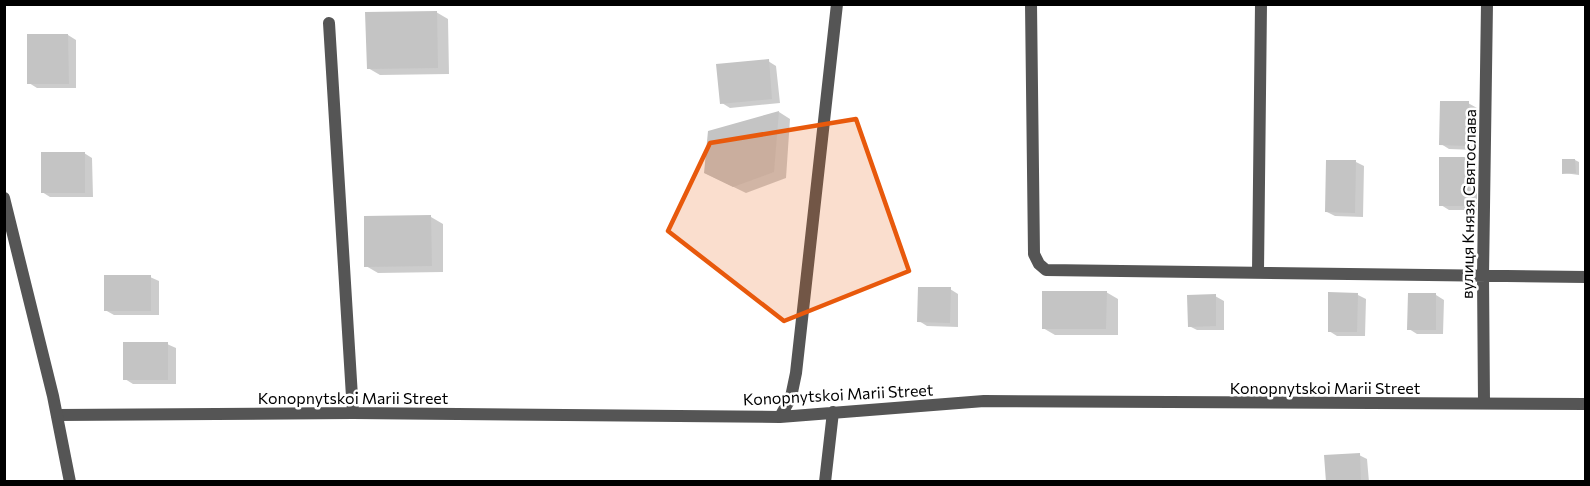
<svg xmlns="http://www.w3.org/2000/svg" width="1590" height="486" viewBox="0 0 1590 486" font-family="Commissioner,sans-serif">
<rect width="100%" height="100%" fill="#fff"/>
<path fill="#0003" d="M436,12L448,19L449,74L380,75L368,68Z
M68,35L76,40V88H37L29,83Z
M768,61L776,66L780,103L730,108L722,103Z
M1468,103L1477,108L1476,150L1449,149L1441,144Z
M779,112L790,119L786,178L746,193L705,173Z
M84,153L92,158L93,197H50L42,192Z
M1469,159L1477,163V210H1449L1441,205Z
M1575,160L1579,162V175L1564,173Z
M1356,162L1364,166L1363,217L1335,216L1327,212Z
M431,217L443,224V272L378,273L366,266Z
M150,277L159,281V315H114L105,310Z
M950,289L958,294V327L927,326L919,321Z
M1106,292L1118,299V335H1055L1043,328Z
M1358,295L1366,299L1365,336H1337L1329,331Z
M1436,295L1444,300L1443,334H1417L1409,329Z
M1215,296L1224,301V330H1197L1189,326Z
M167,344L176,348V384H133L125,379Z
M1359,455L1367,459L1369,482H1327Z"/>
<path fill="#c4c4c4" d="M437,11L438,68L367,69L365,12Z
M27,34H68L69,84H27Z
M769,59L772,99L720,104L716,64Z
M1440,101H1469L1468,146L1439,145Z
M779,111L774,172L733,187L704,173L708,131Z
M41,152H85V193H41Z
M1439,157H1469V206H1439Z
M1562,159H1575L1576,173L1562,174Z
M1326,160H1356L1355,213L1325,212Z
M431,215L432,266L364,267V216Z
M104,275H151V311H104Z
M918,287H951L950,323L917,322Z
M1042,291H1107L1106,329H1042Z
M1328,292L1358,293L1357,332H1328Z
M1408,293H1436V330H1407Z
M1216,294V326L1188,327L1187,295Z
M123,342H168V380H123Z
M1360,453L1361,482H1326L1324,455Z"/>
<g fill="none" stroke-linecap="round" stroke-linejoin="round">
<path stroke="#555" stroke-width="12" d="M1031,4L1034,254L1039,264L1046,270L1586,277
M329,23L353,413
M1258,271L1261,4
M1484,403L1483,275L1487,4
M57,415L353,413L780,417L984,401L1586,404
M780,417L791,397L796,373L837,4
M825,482L833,412"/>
<path stroke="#555" stroke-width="12" d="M4,198L53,396L70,482"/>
</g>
<path fill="#e8590c" fill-opacity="0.2" stroke="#e8590c" stroke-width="4.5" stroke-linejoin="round" d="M856,119L909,271L784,321L668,231L710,143Z"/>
<g text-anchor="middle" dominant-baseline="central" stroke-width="5" stroke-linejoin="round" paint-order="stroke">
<g font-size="16" fill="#000" stroke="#fff">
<text transform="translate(1468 204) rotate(-89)">вулиця Князя Святослава</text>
<text x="1325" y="387">Konopnytskoi Marii Street</text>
<text transform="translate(838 394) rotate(-3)">Konopnytskoi Marii Street</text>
<text x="353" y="397">Konopnytskoi Marii Street</text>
</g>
</g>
<rect width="1590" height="486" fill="none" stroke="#000000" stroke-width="12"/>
</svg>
